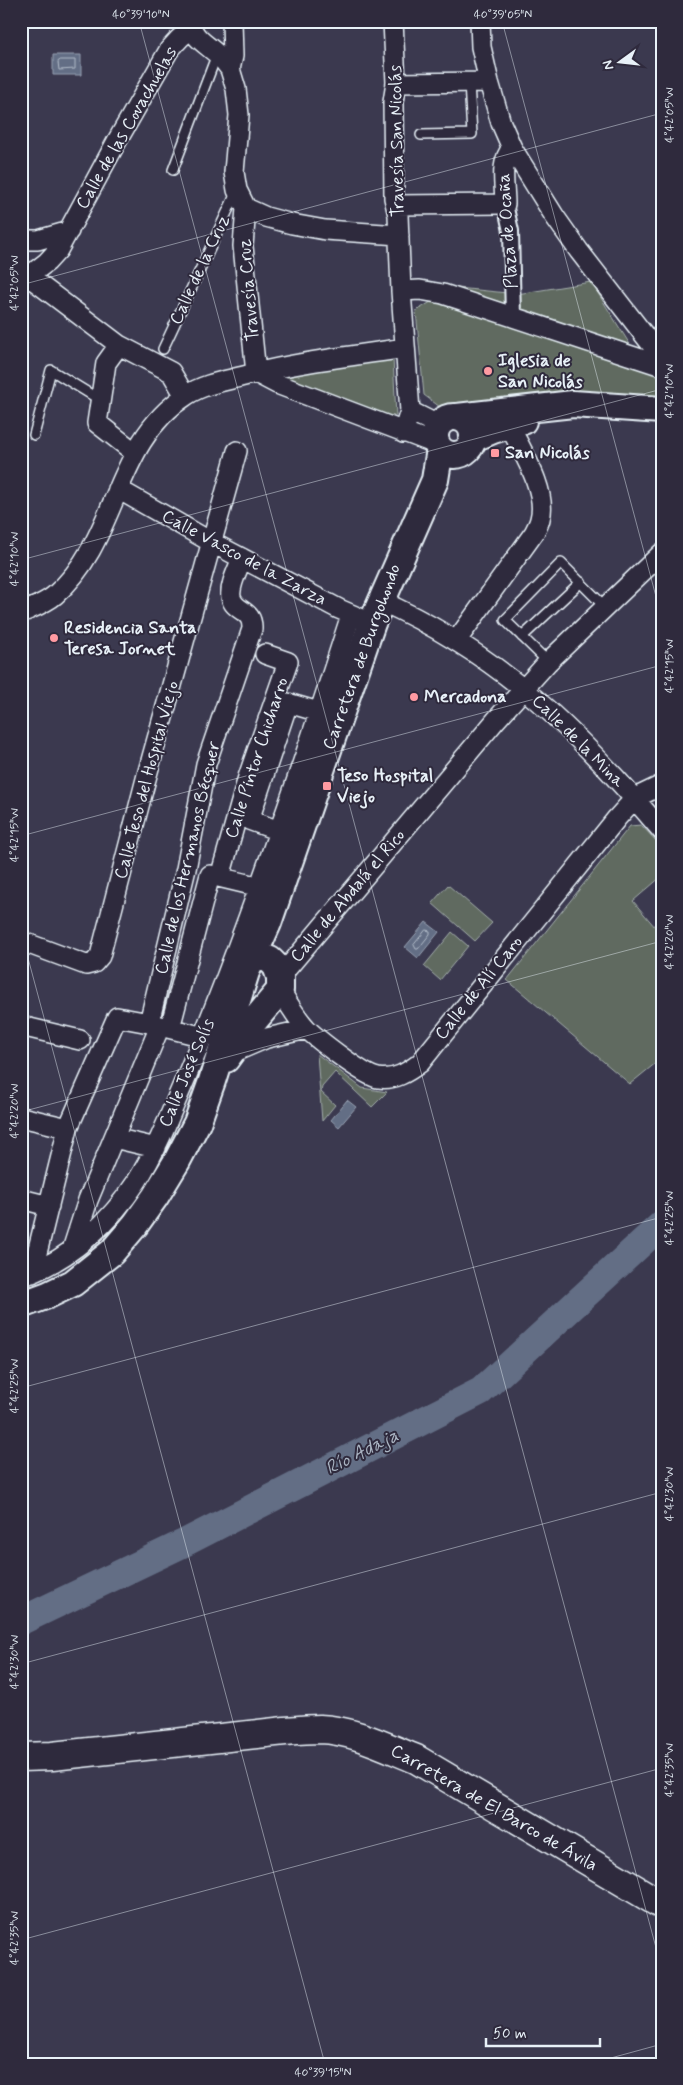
<svg xmlns="http://www.w3.org/2000/svg" width="683" height="2085" viewBox="0 0 683 2085" font-family="Mynerve,sans-serif">
<rect width="100%" height="100%" fill="#3b394f"/>
<filter id="ink" filterUnits="userSpaceOnUse"><feTurbulence type="fractalNoise" baseFrequency=".02" numOctaves="2"/><feDisplacementMap in="SourceGraphic" scale="10" xChannelSelector="R" yChannelSelector="G"/><feConvolveMatrix kernelMatrix="1 2 1 2 8 2 1 2 1" color-interpolation-filters="sRGB"/></filter>
<g filter="url(#ink)">
<path fill="#606b60" stroke="#a4aeac" d="M591,282L634,351L438,286L517,294Z
M434,300L662,373V402L579,398L440,407L424,395L416,311Z
M393,358L396,416L371,414L273,374Z
M641,825L662,847V876L633,901L655,927L662,921V1058L630,1084L507,980L630,826Z
M448,885L492,923L475,941L432,903Z
M452,932L468,946L440,980L424,966Z
M317,1054L362,1088L387,1092L372,1107L335,1072L322,1087L321,1092L335,1105L322,1121Z"/>
<path fill="#636e85" stroke="#98a2b3" d="M53,55H81V75H53Z
M426,922L439,932L418,958L405,947Z
M347,1100L356,1107L339,1127L331,1120Z"/>
<g fill="none" stroke-linecap="round" stroke-linejoin="round">
<path stroke="#b3bdca" stroke-width="1" d="M61,60H75V69L59,70L58,62Z
M426,930L430,931V934L418,949H416L414,945Z"/>
<path stroke="#636e85" stroke-width="28" d="M21,1621L182,1544L481,1391L662,1224"/>
<defs>
<path id="service" d="M421,135L472,134L469,83
M173,170L217,54
M163,349L237,191
M34,435L51,370L100,400
M522,637L581,582
M548,662L505,620L561,563L605,607"/>
<path id="pedestrian" d="M505,204L511,231L513,317"/>
<path id="minor" d="M189,21C193,38 205,43 217,54C222,58 226,64 230,69
M232,21L233,56L230,69L236,89L239,115L234,172L237,190L246,208L266,217L292,224L325,230L399,235
M393,21L396,83L393,102L394,198L398,215L401,291L410,411L403,433
M480,21L481,47L489,82L501,123L512,148L555,217L579,251L662,358
M396,83L489,82
M396,205L505,204C505,185 499,163 512,148
M246,208L243,246L256,373
M21,240H38L69,231
M28,276L119,345L171,372L185,396
M21,282L47,262L58,250L117,141L169,50L180,38L191,29
M401,291L420,290L443,294L662,366
M119,345L106,363L97,423L134,452
M256,373L277,384L436,444
M410,411L438,425
M118,489L211,542L339,609L362,619
M381,601C501,655 578,731 662,831
M21,613C32,608 46,603 55,595C120,538 112,443 187,395C204,384 224,381 244,376C297,362 351,356 405,348
M457,640L534,533C536,529 539,524 540,519C548,491 521,450 509,425
M279,831L249,820L288,703L319,712
M220,877L248,777L288,662L265,654
M21,941L86,965L94,963L100,956L147,775L237,451
M280,977L496,720L548,662L662,553
M280,990C288,1003 296,1017 306,1028C317,1039 364,1076 378,1078C394,1081 408,1072 420,1063L617,818L635,798L662,785
M21,1026L80,1040
M170,1028L210,875L260,887
M232,1053L267,1038L307,1029
M21,1117L68,1128
M114,1138L156,1148
M21,1199L49,1206
M72,1250L88,1200L160,1026L204,1037
M32,1273L68,1128L117,1017L149,1023L186,869L206,764L252,629C253,608 234,613 231,597C229,586 238,569 242,558
M26,1275C72,1258 111,1221 137,1181C154,1154 166,1125 178,1096C195,1057 210,1019 225,980C271,859 312,737 351,615"/>
<path id="secondary" d="M435 436a19 19 0 1 1 38 0a19 19 0 1 1-38 0Z
M457,417L573,404L662,410
M474,438L493,430L523,421
M226,1059L250,1026L280,990V977L276,966L270,960L262,957L251,961
M21,1305L48,1295L73,1283L112,1252L135,1225L155,1197L177,1161L197,1123L212,1081L246,972L268,923L372,623L435,480L440,449"/>
<path id="trunk" d="M21,1757L52,1756L285,1731C297,1730 309,1729 320,1729C353,1730 386,1747 416,1759L662,1905"/>
</defs>
<use href="#service" stroke="#e8f1f8" stroke-width="12"/>
<use href="#pedestrian" stroke="#e8f1f8" stroke-width="18"/>
<use href="#minor" stroke="#e8f1f8" stroke-width="22"/>
<use href="#secondary" stroke="#e8f1f8" stroke-width="30"/>
<use href="#trunk" stroke="#e8f1f8" stroke-width="31"/>
<use href="#service" stroke="#2f2a3d" stroke-width="9"/>
<use href="#pedestrian" stroke="#2f2a3d" stroke-width="14"/>
<use href="#minor" stroke="#2f2a3d" stroke-width="19"/>
<use href="#secondary" stroke="#2f2a3d" stroke-width="26"/>
<use href="#trunk" stroke="#2f2a3d" stroke-width="28"/>
</g>
</g>
<path fill="none" stroke="#e8f1f8" stroke-width="1" stroke-opacity="0.45" d="M139,21L662,1970M502,21L662,619M21,285L662,113M21,560L662,389M21,836L662,665M21,932L325,2064M21,1112L662,941M21,1388L662,1217M21,1664L662,1492M21,1940L662,1768M589,2064L662,2044"/>
<g fill="#ff9aa2" stroke="#2f2a3d" stroke-width="2">
<circle cx="488" cy="371" r="5"/>
<rect x="490" y="448" width="10" height="10" rx="2.5"/>
<circle cx="54" cy="638" r="5"/>
<circle cx="414" cy="697" r="5"/>
<rect x="322" y="781" width="10" height="10" rx="2.5"/>
</g>
<g text-anchor="middle" dominant-baseline="central" stroke-width="4" stroke-linejoin="round" paint-order="stroke">
<g font-size="18" fill="#e8f1f8" stroke="#2f2a3d">
<text transform="translate(127 128) rotate(-60)">Calle de las Covachuelas</text>
<text transform="translate(397 141) rotate(-91)">Travesía San Nicolás</text>
<text transform="translate(508 231) rotate(-94)">Plaza de Ocaña</text>
<text transform="translate(200 270) rotate(-65)">Calle de la Cruz</text>
<text transform="translate(249 290) rotate(-95)">Travesía Cruz</text>
<text transform="translate(244 558) rotate(28)">Calle Vasco de la Zarza</text>
<text transform="translate(362 657) rotate(-70)">Carretera de Burgohondo</text>
<text transform="translate(578 741) rotate(45)">Calle de la Mina</text>
<text transform="translate(257 758) rotate(-72)">Calle Pintor Chicharro</text>
<text transform="translate(147 780) rotate(-75)">Calle Teso del Hospital Viejo</text>
<text transform="translate(188 858) rotate(-77)">Calle de los Hermanos Bécquer</text>
<text transform="translate(348 896) rotate(-50)">Calle de Abdalá el Rico</text>
<text transform="translate(479 988) rotate(-51)">Calle de Alí Caro</text>
<text transform="translate(187 1073) rotate(-67)">Calle José Solís</text>
<text transform="translate(494 1808) rotate(30)">Carretera de El Barco de Ávila</text>
</g>
<g font-size="18" font-weight="bold" fill="#e8f1f8" stroke="#2f2a3d" text-anchor="start">
<text x="498" y="361">Iglesia de<tspan x="498" dy="21">San Nicolás</tspan></text>
<text x="505" y="453">San Nicolás</text>
<text x="64" y="628">Residencia Santa<tspan x="64" dy="21">Teresa Jornet</tspan></text>
<text x="424" y="697">Mercadona</text>
<text x="337" y="776">Teso Hospital<tspan x="337" dy="21">Viejo</tspan></text>
</g>
<g font-size="19" font-style="italic" fill="#acb6c4" stroke="#2f2a3d">
<text transform="translate(362 1452) rotate(-27)">Río Adaja</text>
</g>
</g>
<rect width="683" height="2085" fill="none" stroke="#2f2a3d" stroke-width="55"/>
<g transform="translate(620 62) rotate(255)" stroke="#2f2a3d" stroke-width="4" paint-order="stroke">
<path d="M0-4L9 19L0 12L-9 19Z" fill="#e8f1f8"/>
<text y="-8" font-size="14" font-weight="bold" text-anchor="middle" fill="#e8f1f8">N</text>
</g>
<path d="M486 2038v8h114v-8" fill="none" stroke="#e8f1f8" stroke-width="2.5"/>
<text x="493" y="2038" font-size="15" fill="#e8f1f8" stroke="#2f2a3d" stroke-width="4" paint-order="stroke">50 m</text>
<rect x="28" y="28" width="628" height="2030" fill="none" stroke="#e8f1f8" stroke-width="2"/>
<g font-size="12" text-anchor="middle" fill="#e8f1f8">
<text x="141" y="18">40°39'10"N</text>
<text x="503" y="18">40°39'05"N</text>
<text transform="translate(669 115) rotate(-90)" y="4">4°42'05"W</text>
<text transform="translate(14 283) rotate(-90)" y="4">4°42'05"W</text>
<text transform="translate(669 391) rotate(-90)" y="4">4°42'10"W</text>
<text transform="translate(14 559) rotate(-90)" y="4">4°42'10"W</text>
<text transform="translate(669 666) rotate(-90)" y="4">4°42'15"W</text>
<text transform="translate(14 835) rotate(-90)" y="4">4°42'15"W</text>
<text transform="translate(669 942) rotate(-90)" y="4">4°42'20"W</text>
<text transform="translate(14 1111) rotate(-90)" y="4">4°42'20"W</text>
<text transform="translate(669 1218) rotate(-90)" y="4">4°42'25"W</text>
<text transform="translate(14 1386) rotate(-90)" y="4">4°42'25"W</text>
<text transform="translate(669 1494) rotate(-90)" y="4">4°42'30"W</text>
<text transform="translate(14 1662) rotate(-90)" y="4">4°42'30"W</text>
<text transform="translate(669 1770) rotate(-90)" y="4">4°42'35"W</text>
<text transform="translate(14 1938) rotate(-90)" y="4">4°42'35"W</text>
<text x="323" y="2076">40°39'15"N</text>
</g>
</svg>
